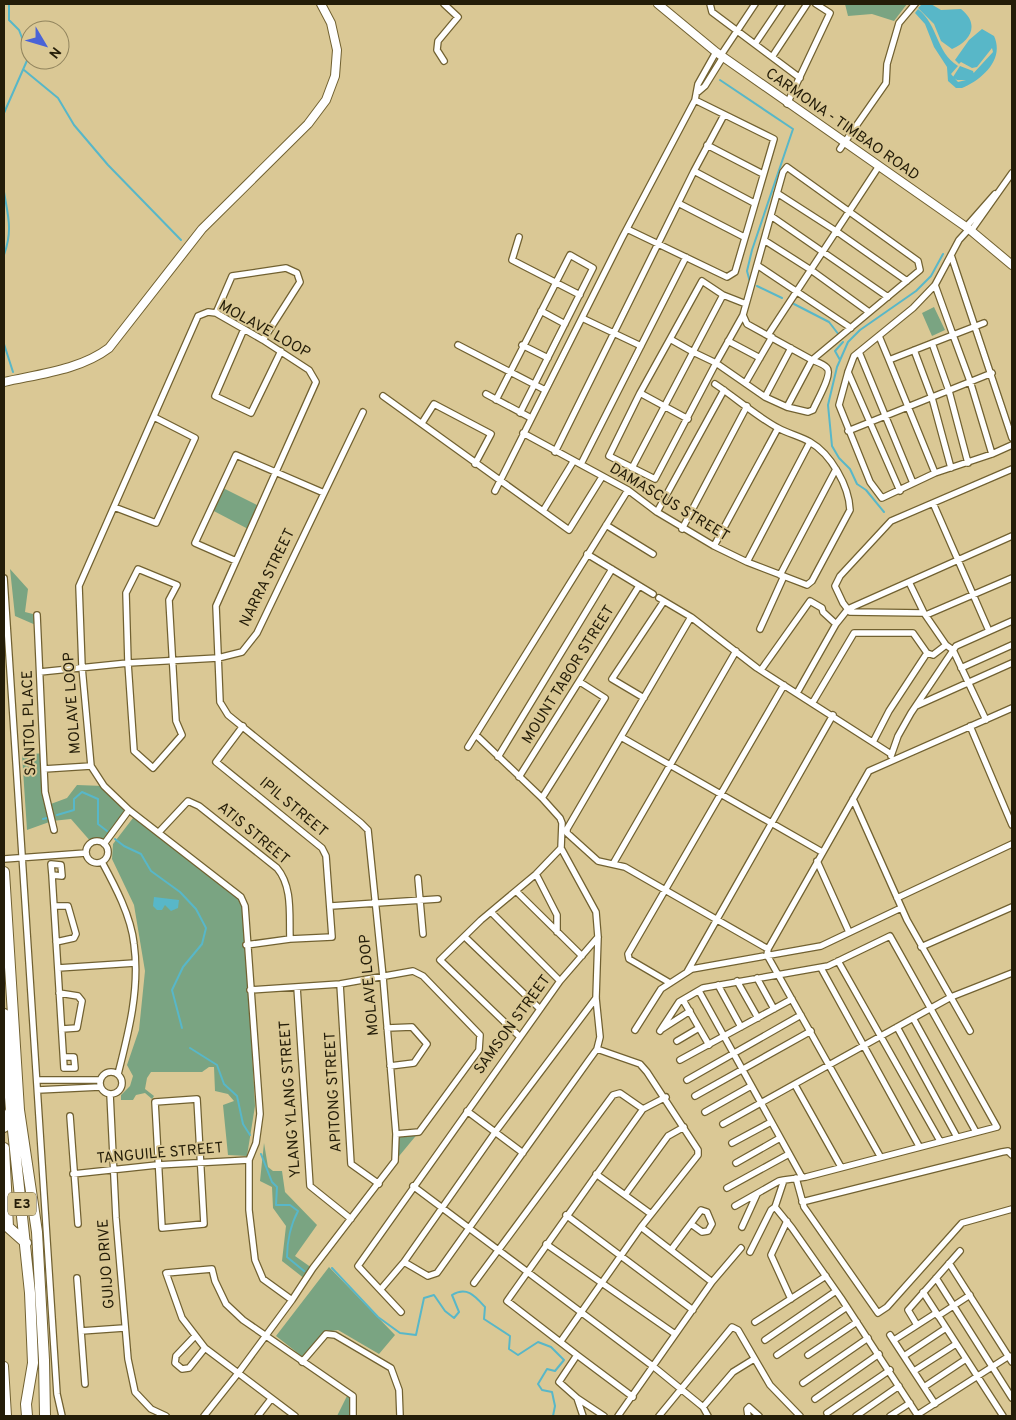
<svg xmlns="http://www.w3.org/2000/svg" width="1016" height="1420" viewBox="0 0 1016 1420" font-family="Overpass,sans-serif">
<rect width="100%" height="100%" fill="#dac895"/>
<path fill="#7aa482" d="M845,4H907L894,21L872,14L848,16Z
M934,307L945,330L932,336L922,313Z
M221,487L261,507L250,530L210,509Z
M10,569L28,589L25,612L37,615L38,626L15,616Z
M44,753L48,805L67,798L77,785L104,786L129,810L102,843H92L71,819L52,821L27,830L22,755Z
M133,818H138L240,898L244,906L255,1106L247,1156L228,1155L223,1105L234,1101L228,1094L215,1091L214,1067H209L202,1072H151L147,1078L145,1089L154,1096L152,1099L145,1093L136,1095L133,1100H121V1095L130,1086L133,1076L127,1065L139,1030L145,971L134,905L112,859L113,844Z
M419,1132L395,1161L396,1134Z
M264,1143L268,1167L273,1171H282L285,1192L317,1225L295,1256L312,1268L305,1279L282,1261L286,1226L273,1208L272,1187L260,1181Z
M329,1267L395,1335L379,1354L338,1330L325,1332L304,1358L276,1336Z
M347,1396L351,1398L349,1416H337Z"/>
<path fill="#58b7c8" d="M922,4H931L941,10L961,9C980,24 971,41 952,49L941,41L934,24L918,8Z
M918,9C939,26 935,51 958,66L951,74L958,82L966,80H957L953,77L960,66L973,71L974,74L970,77L993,52L992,48L977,67L972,68L961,62L959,64L955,60L969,40L982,29L994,36C1005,60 981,80 962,88H956L948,81L947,67L934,47L925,24L915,13Z
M154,897L179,900L178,908L171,911L165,905L162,910H157L153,906Z"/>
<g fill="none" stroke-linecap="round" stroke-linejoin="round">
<path stroke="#58b7c8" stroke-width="2" d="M24,70L58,98L74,125L108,165L181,240
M720,80L793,129L752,250L747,271L750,282
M4,113L29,56L19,30L9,20V4
M4,192C8,216 13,230 4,255
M757,286L782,298
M794,304L829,322L839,335
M4,344L13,372
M840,360L835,351L843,342
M884,512L866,490L857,484L850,469L839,458L832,446L828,405L837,367L848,342L860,330L916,291L931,276L943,254
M57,815L74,810V799L82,792L98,799V824L107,831
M43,819L47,818
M115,839L124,846L141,854L151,871L180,892L196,909L206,928L202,944L183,967L172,990L182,1028
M190,1048L217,1065L224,1084L237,1096L243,1124L250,1135
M261,1154L272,1182L277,1187L276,1205H290L298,1211C291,1224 287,1242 287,1257L304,1271
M332,1268L378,1317L400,1333L416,1335L424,1298L434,1295L445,1311L454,1318L459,1312L452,1295C467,1286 475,1296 485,1307L484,1319L510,1336L509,1349L518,1355L538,1342L551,1347L564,1360L555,1371L547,1369L538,1384L542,1390L552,1392L555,1406L553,1416"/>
<defs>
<path id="street" d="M710,4L712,12L800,78
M755,44L782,4
M721,55L755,4
M772,57L807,4
M444,61L437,50L438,41L458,17L444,4
M698,92L705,86L723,57
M787,104L830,13L816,4
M707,145L763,174
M840,149L886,83L887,64L899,23L915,4
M787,167L918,261L920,270L812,360L747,324L743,315L783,172Z
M694,171L754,203
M777,193L836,231L907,281
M678,203L744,237
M771,216L888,297
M966,227L995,194
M627,229L727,277L735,272L774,139L695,100
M969,229L959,240L935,285L913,308L854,356L848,372L839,405L870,482L882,498L935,473L992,454L1012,445
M971,231L1012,173
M519,237L512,260L580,295
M764,240L811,270L869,312
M951,255L1012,438
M757,265L851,328
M541,311L565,324
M208,312L216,313L263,340L309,370L316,382L216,606L220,702L228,715L361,823L368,830L383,977L396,1134L395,1161L313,1268L292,1300L263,1279L255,1260L249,1210V1160L256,1143L260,1114L245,906L241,897L129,810L104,786L91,766L82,667L79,586L198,316Z
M216,313L232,276L286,268L297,273L300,282L263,340
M743,315L716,363L765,397L787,407
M582,318L641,346
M984,323L953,335L970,381L992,454
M244,329L215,396L251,413L281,351
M768,335L879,166
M879,336L889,360L953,335L935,285
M670,339L640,393L609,456L655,479L716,363L693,352L723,295L746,304
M728,341L760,358
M932,343L949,391L968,463
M458,345L545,390
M522,345L548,358
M914,350L932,398L951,468
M859,352L913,483
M812,360C817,362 824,364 827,368C833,374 816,402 813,410L808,412L787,407Z
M889,360L935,473
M848,372L900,491
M746,382L772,337
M640,393L688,419
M486,394L531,418
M383,396L569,530L602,477
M765,397L791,348
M496,400L570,255L593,268L520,413
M422,423L434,404L491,434L475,464
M848,431L992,373
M523,433L628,490L657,512L714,546L747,562L807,585L812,581L850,510C849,486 831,454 810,442C800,436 789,434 778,428C756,416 736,398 715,384
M555,452L694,171L724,115
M581,464L686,257
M632,468L693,352L670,339L702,281L723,295
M495,491L622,238L695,100L698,84L716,52
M933,503L989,631
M114,507L156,523L195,438L154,417
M543,511L573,462
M657,512L724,390
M606,525L653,554
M682,529L747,406
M714,546L778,428
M587,554L653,594
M236,561L195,543L236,455L324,493
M747,562L810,442
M138,569L177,585L169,600L176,721L182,735L153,768L134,751L128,663L126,593Z
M780,575L836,469
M4,578L57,1394L62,1416
M909,582L924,613
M659,598L691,617L757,668L891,754
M37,615L45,792L54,830
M926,615L1012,578
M691,617L567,829V833L598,861L625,867L768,949
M760,629L784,576
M961,668L1012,645
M761,670L810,601L822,608L823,612L836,624
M40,672L128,663L218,658L242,652L257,633L363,412
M797,693L836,624L848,609L1012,536
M644,698L612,679L664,601
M813,702L854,633H913L927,653L933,655L946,645
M916,706L1012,663
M986,720L953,650L946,645L924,613L850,612L843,603L835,586L840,576L891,521L1012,469
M243,726L216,762L322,848L326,856L332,937L290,939L246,945
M970,726L1012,825
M621,737L822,852
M873,742L889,711L927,653
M468,747L628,490
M891,756L898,736L911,713L956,646L1012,621
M498,757L612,569
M44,769L91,766
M519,777L639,586
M542,798L605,698L580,682
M853,799L907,920L970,1031
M159,832L188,801L199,806L277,868C293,887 289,915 290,939
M86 852a11 11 0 1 1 22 0a11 11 0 1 1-22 0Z
M104,844L129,810
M4,859L86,853
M817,861L849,932
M102,862C115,886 131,916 134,944C140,988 129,1031 118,1074
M613,864L736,651
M536,874L557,915V932
M52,875L62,876L61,865L51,864L52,875L64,1068H75L74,1057H64
M418,878L423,934
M516,891L582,956
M897,898L1012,844
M54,906H68L76,934L74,938L56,942
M331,906L438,899
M491,912L560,981
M465,937L540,1009
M921,947L1012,907
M838,961L940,1141
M58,968L135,963
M821,968L919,1146
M687,972L833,715
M757,978L774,1009
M737,981L758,1018
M670,983L629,959L628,954L784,685
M340,984L351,1164L379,1184
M718,985L741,1027
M297,987L310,1186L351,1219
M250,990L340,984L413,971L423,976L480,1035L479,1050L419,1132L396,1134
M699,991L802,1177
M59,993L78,996L82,1001L77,1028L62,1029
M683,1000L709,1045
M913,1018L976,1132
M897,1027L957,1137
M387,1028L412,1027L427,1044L414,1063L390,1066
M662,1029L690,1011
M635,1030L661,989L692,969L821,946L901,908
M660,1031L679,1002L703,988L828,966L890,936L997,1127L806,1177L784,1180L775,1207L792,1228L841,1298L918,1416
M520,1037L440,960L481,920L536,874L561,848
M677,1041L699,1028
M680,1060L792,999
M100 1083a11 11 0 1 1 22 0a11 11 0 1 1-22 0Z
M37,1080H100
M687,1080L801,1015
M795,1085L841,1167
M38,1090L100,1087
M110,1094L116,1218L128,1359L135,1392L151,1409L166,1416
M695,1096L811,1031
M197,1099L204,1224L162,1228L155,1102Z
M467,1111L523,1153
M705,1112L751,1086
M70,1116L78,1224
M723,1124L951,997L1012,973
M732,1143L771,1122
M880,1156L767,955L768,949L869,771L1012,708
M736,1163L780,1138
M73,1174L157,1165L249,1160
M596,1174L651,1214
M796,1178L804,1207L878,1313L887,1307L962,1223L1012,1209
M413,1186L654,1367L703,1407L708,1416
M727,1188L789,1154
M625,1195L668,1136L684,1127
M802,1202L1002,1152L1008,1151L1012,1155
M735,1206L779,1181L784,1180
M566,1215L693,1310
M787,1221L771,1255L791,1299
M742,1227L757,1194
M546,1244L675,1334
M671,1250L701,1210L707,1212L712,1224L708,1231L702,1232L691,1224
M750,1252L771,1210L775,1207
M404,1262L428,1276L437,1273L589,1060L597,1049L600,1037L596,998L598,937L596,912L561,848L562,823L560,818L542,798L476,735
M949,1263L1012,1362
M77,1278L85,1384
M936,1278L1012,1398
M712,1282L741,1248
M474,1283L613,1095L620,1093L643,1109
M381,1289L404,1262L496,1131L596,998
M923,1292L1003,1416
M401,1312L358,1266L560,981L598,937
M938,1316L970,1295
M755,1322L826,1276
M917,1325L908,1310L960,1251
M81,1331L124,1328
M890,1335L935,1404
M195,1336L176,1356L175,1363L182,1369L189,1368L205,1348
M765,1340L836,1291
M894,1340L936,1313
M561,1341L641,1227L698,1155V1150L647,1072L640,1064L597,1049
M577,1355L633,1397
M777,1355L847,1307
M808,1355L857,1322
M904,1356L946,1328
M302,1362L326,1334L335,1335L391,1368L399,1390L400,1416
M914,1371L956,1344
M803,1383L868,1338
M924,1387L966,1359
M577,1398L604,1416
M815,1399L879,1354
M703,1407L733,1372L754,1359
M827,1413L890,1370
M917,1415L1009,1356
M204,1416L239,1372L292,1300
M258,1416L271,1399
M295,1416L205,1348L182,1318L166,1273L212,1269L215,1281L226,1304L243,1320L353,1396V1416
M583,1416L577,1398L559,1382L577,1355L507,1301L643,1109L666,1097
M618,1416L712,1282L641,1227
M659,1416L732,1327L738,1330L770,1385L800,1416
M748,1416L747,1409L749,1407L759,1416
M856,1416L899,1386
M890,1416L910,1403"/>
<path id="secondary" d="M658,4L716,52L969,229L1012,265
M4,382C39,374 80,370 109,348L202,229L308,124L326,100L335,76L337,50L331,23L321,4
M4,1366L7,1416"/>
<path id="highway" d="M4,872L19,1110L37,1232L44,1360L45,1416
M4,1014L11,1111L30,1293L33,1363L26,1404L27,1416
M4,1127L10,1112
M4,1148L8,1227L26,1243"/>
</defs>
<use href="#street" stroke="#716131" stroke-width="8"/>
<use href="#secondary" stroke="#716131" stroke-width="10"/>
<use href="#highway" stroke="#716131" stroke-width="12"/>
<use href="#street" stroke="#fff" stroke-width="5.5"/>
<use href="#secondary" stroke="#fff" stroke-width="8"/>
<use href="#highway" stroke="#fff" stroke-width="10"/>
</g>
<g text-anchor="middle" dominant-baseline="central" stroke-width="4" stroke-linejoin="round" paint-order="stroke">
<rect fill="#dac895" stroke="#5b5033" stroke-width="1" x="8" y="1192.5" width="28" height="23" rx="4"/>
<g font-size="14" font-weight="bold" fill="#241d09">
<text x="22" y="1204">E3</text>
</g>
<g font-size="15" fill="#241d09" stroke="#dac895">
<text transform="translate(842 125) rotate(35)">CARMONA - TIMBAO ROAD</text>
<text transform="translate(264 330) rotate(29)">MOLAVE LOOP</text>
<text transform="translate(669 503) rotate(31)">DAMASCUS STREET</text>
<text transform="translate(268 578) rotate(-64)">NARRA STREET</text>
<text transform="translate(569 675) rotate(-58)">MOUNT TABOR STREET</text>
<text transform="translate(73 703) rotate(-94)">MOLAVE LOOP</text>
<text transform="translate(30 723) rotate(-92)">SANTOL PLACE</text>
<text transform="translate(293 808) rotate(40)">IPIL STREET</text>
<text transform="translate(253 834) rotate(40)">ATIS STREET</text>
<text transform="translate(370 985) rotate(-95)">MOLAVE LOOP</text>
<text transform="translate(513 1025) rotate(-54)">SAMSON STREET</text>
<text transform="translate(334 1092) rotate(-93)">APITONG STREET</text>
<text transform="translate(291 1099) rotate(-94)">YLANG YLANG STREET</text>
<text transform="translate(160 1154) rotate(-5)">TANGUILE STREET</text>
<text transform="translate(107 1264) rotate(-94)">GUIJO DRIVE</text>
</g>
</g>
<rect width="1016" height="1420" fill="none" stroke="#241d09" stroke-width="10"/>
<g transform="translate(45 45) rotate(128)"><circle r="24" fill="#dac895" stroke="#91845d"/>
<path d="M0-4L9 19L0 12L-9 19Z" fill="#4a63d7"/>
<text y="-8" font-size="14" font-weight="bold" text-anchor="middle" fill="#241d09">N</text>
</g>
</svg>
